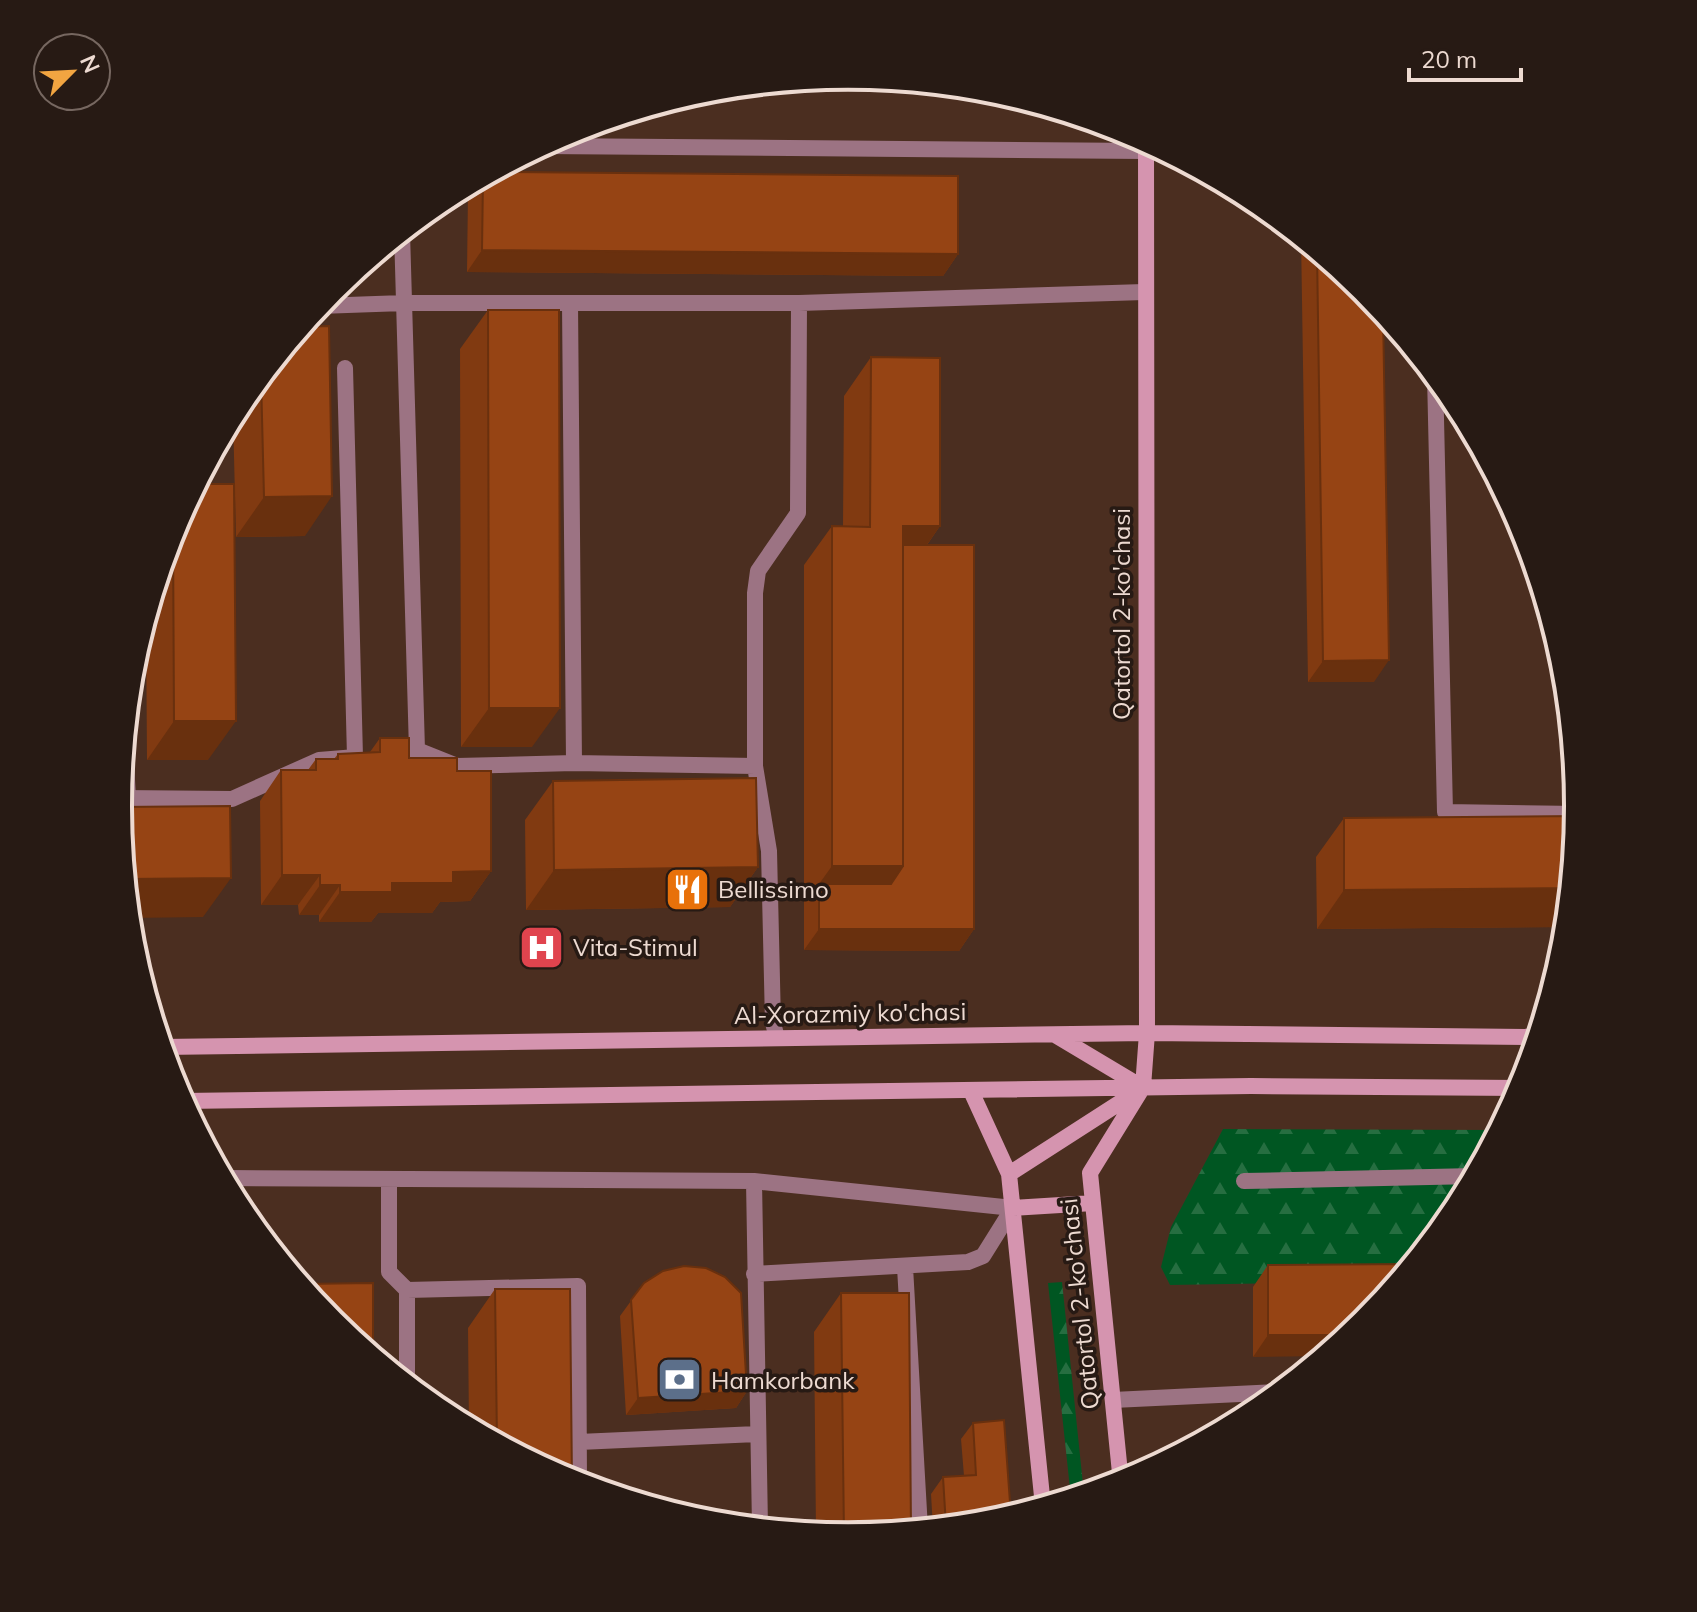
<svg xmlns="http://www.w3.org/2000/svg" width="1697" height="1612" viewBox="0 0 1697 1612" font-family="Mulish,sans-serif">
<defs>
<pattern id="forest-firs" width="22" height="20" patternUnits="userSpaceOnUse" patternTransform="scale(2)"><rect width="22" height="20" fill="#005622"/><path d="M5 1l3.5 6h-7zM16 11l3.5 6h-7z" fill="#266e41"/></pattern>
</defs>
<rect width="100%" height="100%" fill="#4b2e20"/>
<path fill="url(#forest-firs)" d="M1223,1129L1499,1130L1455,1212L1399,1281L1170,1285L1161,1267L1171,1227Z
M1062,1282L1084,1494L1071,1498L1048,1283Z"/>
<g fill="none" stroke-linecap="round" stroke-linejoin="round">
<path stroke="#9c7383" stroke-width="16" d="M543,146L1145,151
M402,232L417,750
M570,303L574,763
M319,306L404,303H799L1144,292
M345,368L355,757
M1435,375L1445,812L1578,814
M125,745L128,797
M387,753L417,750L457,766L574,763L755,766
M119,798L232,799L319,760L356,757
M777,1038L773,1023L769,851L755,766V593L758,571L798,513L799,303
M224,1178L754,1181L1013,1208L983,1256L968,1262L754,1274
M389,1179V1272L407,1290L578,1286L579,1483
M754,1181L760,1527
M1244,1181L1475,1176
M905,1267L920,1529
M407,1290V1384
M1113,1400L1280,1392
M579,1442L757,1434"/>
<path stroke="#d594af" stroke-width="16" d="M1055,1035L1142,1087
M162,1047L1147,1033L1538,1037
M971,1091L1009,1174L1043,1506
M183,1101L1251,1086L1522,1088
M1009,1174L1138,1091
M1013,1208L1093,1203
M1121,1483L1090,1173L1143,1087L1147,1033L1146,141"/>
</g>
<path fill="#813a11" d="M494,172L958,254L943,276L467,272L468,193L476,182Z
M1301,237L1365,290L1374,682H1308Z
M488,310L532,747H461L460,349Z
M302,327L305,536L236,537L233,416L242,400Z
M871,357L940,526L927,545L974,929L959,951L804,950V565L832,526H843L844,396Z
M174,526L208,760H147L146,619Z
M380,738L409,758L457,771L491,871L470,901L440,902L432,913H378L371,922H319V915H299L298,905H261L260,801L281,770H308L316,759H334L338,754L370,752Z
M553,781L758,867L730,907L526,910L525,820Z
M1578,816L1567,927L1317,929L1316,857L1344,818Z
M1413,1264L1253,1357V1287L1268,1265Z
M644,1283L747,1391L736,1408L626,1415L620,1316Z
M495,1289L569,1480L469,1427L468,1328Z
M841,1293L848,1536L816,1533L814,1332Z
M973,1423L990,1522L933,1528L931,1494L943,1477L964,1476L961,1439Z"/>
<path fill="#69300e" d="M482,250L958,254L943,276L467,272Z
M332,496L305,536L236,537L264,497Z
M903,526H940L912,566L890,545Z
M1389,660L1374,682H1308L1323,661Z
M489,708H560L532,747H461Z
M174,721H236L208,760H147Z
M832,866H903L875,906L819,884Z
M758,867L730,907L526,910L554,870Z
M491,871L470,901L440,902L432,913H378L371,922H319L340,892L453,872Z
M282,875H320L298,905H261Z
M231,878L203,917L129,918L126,879Z
M320,885H340L319,915H299Z
M1570,888L1567,927L1317,929L1344,890Z
M819,929H974L959,951L804,950Z
M1268,1335H1350L1323,1356L1253,1357Z
M747,1391L736,1408L626,1415L638,1398Z"/>
<path fill="#964414" stroke="#69300e" stroke-width="2" d="M494,172L958,176V254L482,250L483,178Z
M1317,250L1365,290L1383,313L1389,660L1323,661Z
M488,310H559L560,708H489Z
M329,326L332,496L264,497L261,377L302,327Z
M871,357L940,358V526H903V866H832V526L870,527Z
M197,484H234L236,721H174L173,529Z
M903,545H974V929H819V884H891L903,866Z
M380,738H409V758H457V771H491V871L453,872V883H392V892H340V885H320V875H282L281,770H316V759H338V754L380,752Z
M756,778L758,867L554,870L553,781Z
M230,806L231,878L126,879L119,807Z
M1578,816L1570,888L1344,890V818Z
M1413,1264L1364,1322L1350,1335H1268V1265Z
M684,1266L706,1268L725,1277L741,1293L747,1391L638,1398L631,1300L644,1283L663,1271Z
M373,1283V1356L332,1322L301,1284Z
M495,1289H570L572,1481L497,1442Z
M841,1293H909L911,1530L844,1536Z
M1004,1420L1011,1516L990,1522L946,1526L943,1477L976,1475L973,1423Z"/>
<defs>
<symbol id="restaurant-square" viewBox="-11 -11 22 22"><rect x="-9" y="-9" width="18" height="18" rx="4" fill="#e8710a" stroke="#271a14"/><path d="M-5-6h1v4h1v-4h1v4h1v-4h1v5L-1.5 .5V6h-2V.5L-5-1ZM5-6V6H3V1.5H1.5Q1.5-4 5-6Z" fill="#fff"/></symbol>
<symbol id="hospital-square" viewBox="-11 -11 22 22"><rect x="-9" y="-9" width="18" height="18" rx="4" fill="#e0444e" stroke="#271a14"/><path d="M-5-5h3v3.5h4V-5h3V5h-3V1.5h-4V5h-3Z" fill="#fff"/></symbol>
<symbol id="bank-square" viewBox="-11 -11 22 22"><rect x="-9" y="-9" width="18" height="18" rx="4" fill="#5c6f8a" stroke="#271a14"/><path d="M-6-4H6V4H-6ZM0-2.3a2.3 2.3 0 1 0 0 4.6a2.3 2.3 0 1 0 0-4.6Z" fill="#fff"/></symbol>
</defs>
<g fill-rule="evenodd">
<use href="#restaurant-square" x="662" y="864" width="51" height="51"/>
<use href="#hospital-square" x="516" y="922" width="51" height="51"/>
<use href="#bank-square" x="654" y="1354" width="51" height="51"/>
</g>
<g text-anchor="middle" dominant-baseline="central" stroke-width="7" stroke-linejoin="round" paint-order="stroke">
<g font-size="24" fill="#eddad1" stroke="#271a14">
<text transform="translate(1121 614) rotate(-90)">Qatortol 2-ko'chasi</text>
<text transform="translate(850 1013) rotate(-1)">Al-Xorazmiy ko'chasi</text>
<text transform="translate(1079 1304) rotate(-96)">Qatortol 2-ko'chasi</text>
</g>
<g font-size="24" fill="#eddad1" stroke="#271a14" text-anchor="start">
<text x="718" y="889">Bellissimo</text>
<text x="573" y="947">Vita-Stimul</text>
<text x="711" y="1380">Hamkorbank</text>
</g>
</g>
<path d="M0 0H1697V1612H0ZM132 806a716 716 0 1 1 1432 0a716 716 0 1 1-1432 0Z" fill="#271a14" fill-rule="evenodd"/>
<path fill="none" stroke="#eddad1" stroke-width="4" d="M132 806a716 716 0 1 1 1432 0a716 716 0 1 1-1432 0Z"/>
<g transform="translate(72 72) rotate(66)"><circle r="38" fill="#271a14" stroke="#766760" stroke-width="2"/>
<path d="M0-6L14 30L0 20L-14 30Z" fill="#f2a541"/>
<text y="-12" font-size="22" font-weight="bold" text-anchor="middle" fill="#eddad1">N</text>
</g>
<path d="M1409 68v12h112v-12" fill="none" stroke="#eddad1" stroke-width="4"/>
<text x="1421" y="68" font-size="24" fill="#eddad1" stroke="#271a14" stroke-width="6" paint-order="stroke">20 m</text>
</svg>
